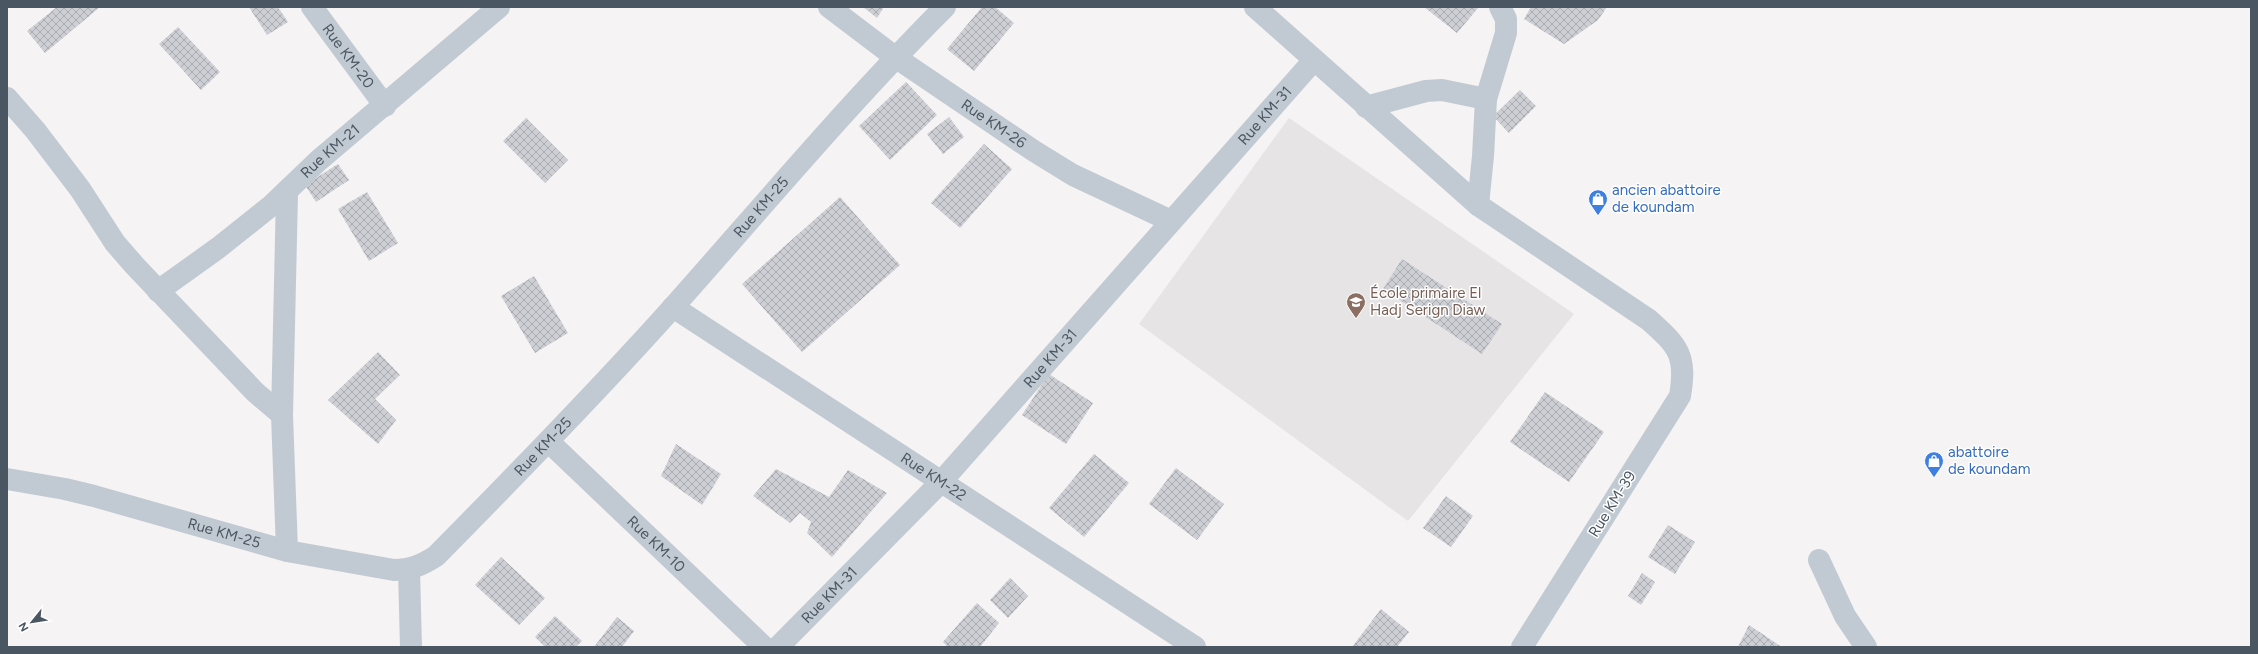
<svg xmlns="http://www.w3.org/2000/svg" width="2258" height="654" viewBox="0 0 2258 654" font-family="Figtree,sans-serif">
<defs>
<pattern id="building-cross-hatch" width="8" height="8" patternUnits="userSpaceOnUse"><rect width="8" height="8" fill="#cdcfd5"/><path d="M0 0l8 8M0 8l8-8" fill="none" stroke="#a8abb0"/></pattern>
</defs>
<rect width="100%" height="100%" fill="#f5f3f3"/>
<path fill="#e6e4e5" d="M1289,118L1574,314L1408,521L1139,324Z"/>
<path fill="url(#building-cross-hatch)" d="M57,7H100L45,53L27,31Z
M249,7H278L288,22L267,35Z
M863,7H884L877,18Z
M982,7H995L1014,23L974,71L947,49Z
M1424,7H1477L1478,8L1457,33Z
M1531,7H1607L1598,20L1564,44L1524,19Z
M178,27L220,72L201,90L159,44Z
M906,82L937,115L890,160L859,126Z
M1520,90L1536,106L1509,133L1493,116Z
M949,117L964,137L943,154L927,134Z
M526,118L568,160L545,183L503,141Z
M984,144L1012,169L960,228L931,203Z
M338,164L349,180L316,202L305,185Z
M367,192L398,243L369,261L338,209Z
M840,197L900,265L802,352L742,284Z
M1402,259L1502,324L1482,354L1383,289Z
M534,276L568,333L535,353L501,296Z
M378,352L400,375L375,399L396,420L378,444L328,400Z
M1049,374L1093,403L1066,444L1022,415Z
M1545,392L1604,432L1569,482L1510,442Z
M676,444L721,474L702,505L661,476Z
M1094,454L1129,483L1084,537L1049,508Z
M1176,468L1224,504L1197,540L1149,504Z
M776,469L829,497L848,470L887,493L832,557L807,533L811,522L800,513L790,523L753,496Z
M1446,496L1473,516L1451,547L1423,528Z
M1668,525L1695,542L1675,574L1648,557Z
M501,557L545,598L519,625L475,585Z
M1642,573L1655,582L1641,605L1628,596Z
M1010,578L1028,596L1008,618L990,600Z
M977,603L999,623L980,647H948L943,642Z
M1381,609L1409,632L1397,647H1352Z
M555,616L582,641L576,647H545L535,637Z
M617,617L634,631L622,647H594Z
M1749,625L1782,647H1738Z"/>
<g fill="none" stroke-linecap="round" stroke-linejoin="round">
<g stroke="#c1cad2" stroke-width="22">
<path id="s1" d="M312,7L385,106"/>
<path id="s2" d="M829,7L895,57L1034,151L1073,175L1171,221"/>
<path d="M1255,7L1478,205L1649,320C1678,346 1687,355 1680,396L1522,647"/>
<path d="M7,98L35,130L80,189L115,243L135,266L255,392L282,415"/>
<path d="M1366,107L1426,91L1442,90L1486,99"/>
<path d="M1478,205L1483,156L1486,99L1506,33V19L1500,7"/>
<path id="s3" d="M158,291L218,248L272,205L318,161L499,7"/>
<path id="s4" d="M673,307L1195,647"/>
<path id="s5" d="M549,442L764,647"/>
<path id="s6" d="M7,479L65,489L94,496L287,551L394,570C411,570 422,565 436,556C517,474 598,391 675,305C764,205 850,102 945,7"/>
<path d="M287,551L282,415L287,193"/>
<path d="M1819,560L1845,616L1866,647"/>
<path d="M409,570L411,647"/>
<path id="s7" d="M778,647L941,482L1314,60"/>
</g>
</g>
<defs>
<symbol id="shop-pin" viewBox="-11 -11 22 30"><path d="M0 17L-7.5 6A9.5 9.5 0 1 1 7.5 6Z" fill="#3f7fe0" stroke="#fff"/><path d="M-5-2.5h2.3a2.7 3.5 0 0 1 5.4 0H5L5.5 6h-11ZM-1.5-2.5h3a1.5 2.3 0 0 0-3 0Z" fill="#fff"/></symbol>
<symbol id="school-pin" viewBox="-11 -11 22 30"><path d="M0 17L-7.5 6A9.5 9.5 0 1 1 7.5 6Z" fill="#8d6e63" stroke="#fff"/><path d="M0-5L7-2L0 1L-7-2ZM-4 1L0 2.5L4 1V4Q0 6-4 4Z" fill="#fff"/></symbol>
</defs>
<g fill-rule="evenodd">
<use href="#shop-pin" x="1587" y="188" width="22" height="30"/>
<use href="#school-pin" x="1345" y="291" width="22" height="30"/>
<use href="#shop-pin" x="1923" y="450" width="22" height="30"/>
</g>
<g text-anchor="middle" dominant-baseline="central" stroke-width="3" stroke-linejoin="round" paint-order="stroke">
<g font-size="15" fill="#4a5661" stroke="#fff">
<text stroke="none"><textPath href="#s1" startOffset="61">Rue KM-20</textPath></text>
<text stroke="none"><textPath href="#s7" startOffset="721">Rue KM-31</textPath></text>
<text stroke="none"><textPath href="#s2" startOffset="202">Rue KM-26</textPath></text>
<text stroke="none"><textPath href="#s3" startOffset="222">Rue KM-21</textPath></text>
<text stroke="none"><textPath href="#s6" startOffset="920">Rue KM-25</textPath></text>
<text stroke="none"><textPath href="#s7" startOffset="397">Rue KM-31</textPath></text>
<text stroke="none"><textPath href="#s6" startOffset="596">Rue KM-25</textPath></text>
<text stroke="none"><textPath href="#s4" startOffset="311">Rue KM-22</textPath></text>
<text transform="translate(1612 504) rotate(-58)">Rue KM-39</text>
<text stroke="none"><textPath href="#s6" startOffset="224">Rue KM-25</textPath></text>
<text stroke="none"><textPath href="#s5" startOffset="148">Rue KM-10</textPath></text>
<text stroke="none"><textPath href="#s7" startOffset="73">Rue KM-31</textPath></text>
</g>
<g font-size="15" fill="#366cbe" stroke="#fff" text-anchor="start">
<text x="1612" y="190">ancien abattoire<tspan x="1612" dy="17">de koundam</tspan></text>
<text x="1948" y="452">abattoire<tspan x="1948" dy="17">de koundam</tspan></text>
</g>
<g font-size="15" fill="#785e54" stroke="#fff" text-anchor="start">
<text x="1370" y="293">École primaire El<tspan x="1370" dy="17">Hadj Serign Diaw</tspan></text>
</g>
</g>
<rect width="2258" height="654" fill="none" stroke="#4a5661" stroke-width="16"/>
<g transform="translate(32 622) rotate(240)" stroke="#ffffff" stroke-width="3" paint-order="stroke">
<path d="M0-3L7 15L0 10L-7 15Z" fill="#4a5661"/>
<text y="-6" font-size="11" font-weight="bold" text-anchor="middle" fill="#4a5661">N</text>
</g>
</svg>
